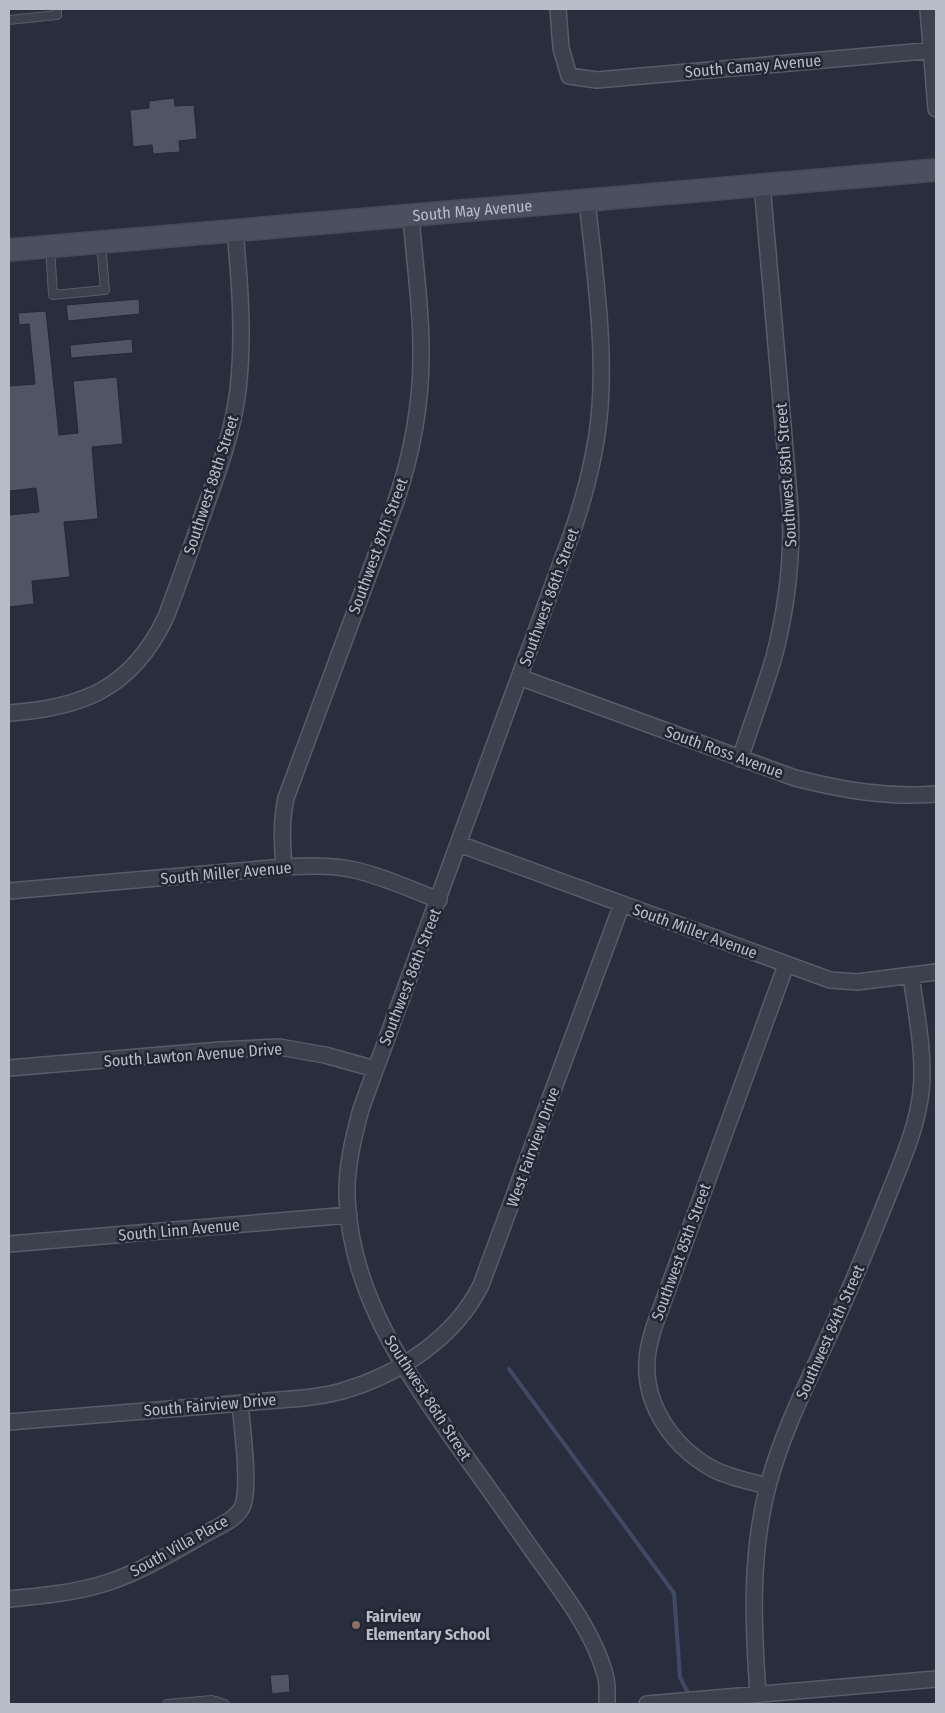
<svg xmlns="http://www.w3.org/2000/svg" width="945" height="1713" viewBox="0 0 945 1713" font-family="'Fira Sans Condensed',sans-serif">
<rect width="100%" height="100%" fill="#282e3d"/>
<g fill="none" stroke-linecap="round" stroke-linejoin="round">
<path stroke="#404a64" stroke-width="4" d="M509,1369L674,1593L680,1677L690,1697"/>
</g>
<path fill="#4f5565" stroke="#232834" d="M174,98L175,106L194,105L197,139L179,141L180,152L153,154L152,145L133,147L130,110L149,108V101Z
M139,299L140,314L68,321L66,305Z
M46,311L59,435L78,433L73,381L117,377L123,444L92,447L98,519L64,522L70,577L32,581L34,604L9,607V515L39,512L36,488L9,491V386L35,384L29,324L19,325L18,313Z
M132,339L133,353L71,358L70,345Z
M289,1674L290,1692L272,1694L270,1675Z"/>
<g fill="none" stroke-linecap="round" stroke-linejoin="round">
<defs>
<path id="lane" d="M9,20L57,15V9
M50,247L53,295L105,290L101,244
M167,1704L212,1700L225,1704"/>
<path id="street" d="M558,9L561,48L569,76L597,80L936,50
M928,9L936,109
M587,200C594,268 605,338 600,407C597,450 586,492 572,533L361,1109C353,1139 346,1168 347,1198C351,1294 405,1371 458,1446C485,1483 511,1520 537,1557C563,1593 593,1631 605,1674C608,1683 607,1695 607,1704
M519,677L795,778C842,790 888,798 936,794
M9,713C82,708 131,689 165,619C179,584 191,547 204,511C218,472 233,432 238,390C244,337 240,284 235,231
M740,759C751,725 764,691 774,657C787,607 793,557 790,506L762,184
M459,844L830,980L857,982L936,972
M284,867C282,843 281,821 286,798L396,501C412,454 421,405 421,355C422,309 414,262 411,215
M9,891L284,867C306,866 328,865 350,869C380,875 410,889 439,900
M9,1068L220,1050L279,1047L325,1055L375,1069
M9,1244L349,1215
M9,1422L304,1398C317,1396 330,1395 342,1391C398,1375 455,1338 481,1285L622,904
M768,1486C749,1481 730,1478 713,1469C674,1448 644,1406 647,1361C647,1349 651,1338 654,1327L786,965
M9,1599C41,1596 75,1593 106,1583C141,1572 173,1552 205,1534C217,1527 238,1519 243,1505C250,1484 242,1427 240,1403
M758,1693C753,1624 750,1555 768,1486C783,1429 811,1376 835,1322C854,1281 871,1238 888,1196C901,1163 917,1128 921,1092C925,1053 916,1013 911,975
M647,1704L936,1679"/>
<g id="secondary">
<path id="s1" d="M9,250L936,170"/>
</g>
</defs>
<use href="#lane" stroke="#575c68" stroke-width="10"/>
<use href="#street" stroke="#575c68" stroke-width="18"/>
<use href="#secondary" stroke="#454a56" stroke-width="24"/>
<use href="#lane" stroke="#3c414d" stroke-width="8"/>
<use href="#street" stroke="#3c414d" stroke-width="15"/>
<use href="#secondary" stroke="#4b5060" stroke-width="21"/>
</g>
<circle fill="#8d6e63" stroke="#212632" stroke-width="2" cx="356" cy="1625" r="5"/>
<g text-anchor="middle" dominant-baseline="central" stroke-width="5" stroke-linejoin="round" paint-order="stroke">
<g font-size="16" fill="#b8bcc8" stroke="#212632">
<text transform="translate(753 66) rotate(-5)">South Camay Avenue</text>
<text stroke="none"><textPath href="#s1" startOffset="465">South May Avenue</textPath></text>
<text transform="translate(786 475) rotate(-94)">Southwest 85th Street</text>
<text transform="translate(211 485) rotate(-72)">Southwest 88th Street</text>
<text transform="translate(378 546) rotate(-70)">Southwest 87th Street</text>
<text transform="translate(549 597) rotate(-70)">Southwest 86th Street</text>
<text transform="translate(724 752) rotate(20)">South Ross Avenue</text>
<text transform="translate(226 873) rotate(-5)">South Miller Avenue</text>
<text transform="translate(695 931) rotate(20)">South Miller Avenue</text>
<text transform="translate(410 977) rotate(-69)">Southwest 86th Street</text>
<text transform="translate(193 1055) rotate(-4)">South Lawton Avenue Drive</text>
<text transform="translate(533 1147) rotate(-70)">West Fairview Drive</text>
<text transform="translate(179 1230) rotate(-5)">South Linn Avenue</text>
<text transform="translate(681 1252) rotate(-70)">Southwest 85th Street</text>
<text transform="translate(830 1332) rotate(-66)">Southwest 84th Street</text>
<text transform="translate(428 1398) rotate(57)">Southwest 86th Street</text>
<text transform="translate(210 1405) rotate(-5)">South Fairview Drive</text>
<text transform="translate(179 1546) rotate(-29)">South Villa Place</text>
</g>
<g font-size="16" font-weight="bold" fill="#b8bcc8" stroke="#212632" text-anchor="start">
<text x="366" y="1616">Fairview<tspan x="366" dy="18">Elementary School</tspan></text>
</g>
</g>
<rect width="945" height="1713" fill="none" stroke="#b8bcc8" stroke-width="20"/>
</svg>
